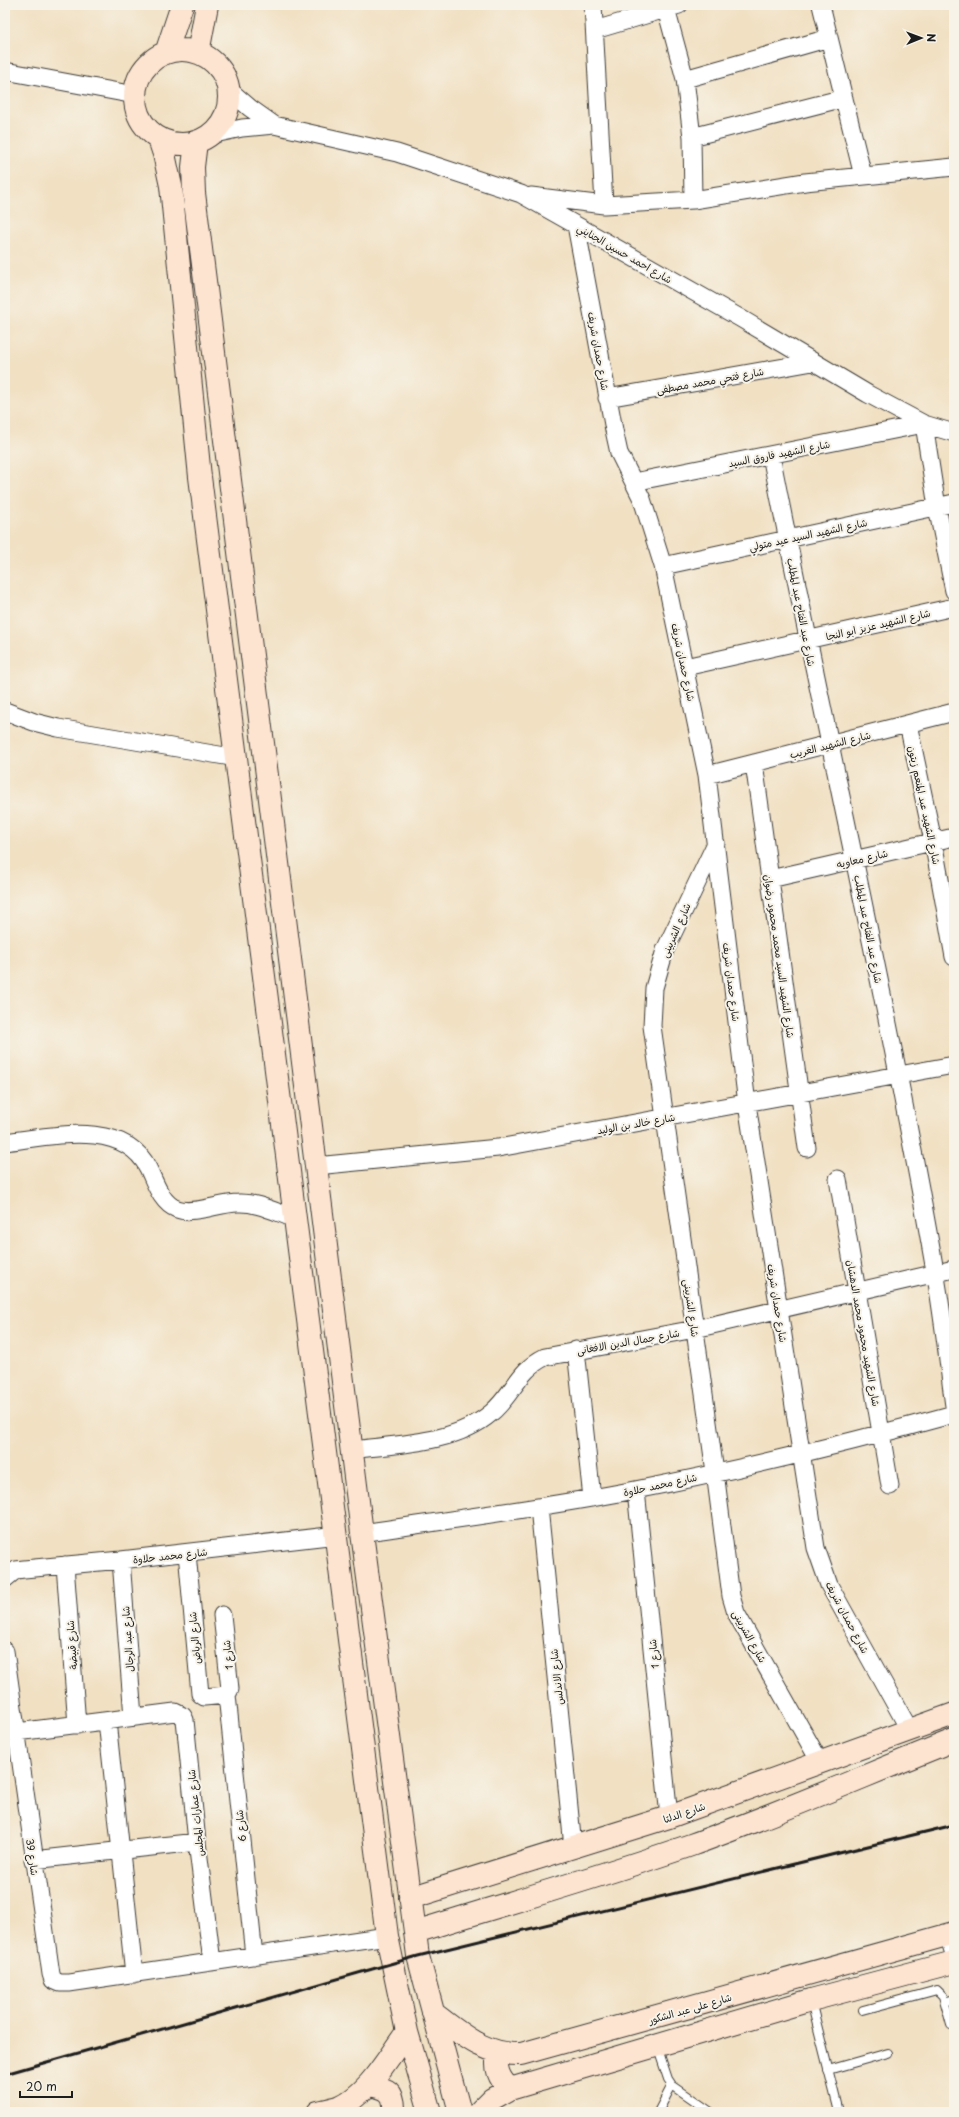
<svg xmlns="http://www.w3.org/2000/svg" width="959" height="2117" viewBox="0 0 959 2117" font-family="'Playpen Sans','Playpen Sans Arabic',sans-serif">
<rect width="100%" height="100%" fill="#f7f3e8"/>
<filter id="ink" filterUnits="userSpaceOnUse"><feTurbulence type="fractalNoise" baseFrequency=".025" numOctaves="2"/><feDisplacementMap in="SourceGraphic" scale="8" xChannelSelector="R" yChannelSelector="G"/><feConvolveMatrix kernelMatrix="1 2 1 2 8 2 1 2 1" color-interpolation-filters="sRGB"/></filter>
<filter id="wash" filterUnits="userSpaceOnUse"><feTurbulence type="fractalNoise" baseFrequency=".012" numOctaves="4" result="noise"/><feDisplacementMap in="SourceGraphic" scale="16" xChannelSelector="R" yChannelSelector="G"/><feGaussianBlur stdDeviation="0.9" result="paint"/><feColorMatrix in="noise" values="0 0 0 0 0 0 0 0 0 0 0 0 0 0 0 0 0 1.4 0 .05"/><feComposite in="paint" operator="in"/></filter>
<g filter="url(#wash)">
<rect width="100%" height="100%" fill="#f1e0c2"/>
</g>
<g filter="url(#ink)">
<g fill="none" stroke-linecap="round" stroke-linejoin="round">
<defs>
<path id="lane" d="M811,2001L839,2112
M945,2002L954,1999
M863,2010L937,1990L943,1996L951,2025
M657,2046L668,2079L672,2085L711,2112
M828,2070L888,2053
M658,2112L672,2085"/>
<path id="street" d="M593,5L604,205
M821,5L863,176
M666,9L685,79L692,137L693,200
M595,30L679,5
M5,71L135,95
M685,79L829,38
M228,89L250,108L274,125
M210,135L242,128L274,125L397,153L521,194L740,318L868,394L924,424L954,433
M692,137L844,98
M531,196L604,205L693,200L805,182L954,167
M576,225L614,430L619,453L642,499L663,566L707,775L747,1104L816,1548L829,1585L909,1729
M607,398L813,362
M771,455C824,727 887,998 935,1271C943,1316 948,1361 954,1406
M634,482L924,424L937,507L954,591
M663,566L954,503
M685,667L954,607
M5,711L34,722L58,728L237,758
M908,724L933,841L954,957
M754,763L807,1148
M707,775L954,712
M716,843L665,950L654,988L652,1026L715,1472L731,1596L736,1613L820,1762
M770,879L954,837
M5,1142C49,1137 123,1118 148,1168C155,1182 161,1203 177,1209C193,1215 220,1203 238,1203C258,1202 277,1213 296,1219
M316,1166L498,1148L954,1065
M838,1179L890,1486
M576,1350L592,1498
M352,1450C397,1444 455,1444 491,1413C513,1395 518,1370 545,1357L695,1329L954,1269
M636,1490L669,1817
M539,1507L573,1847
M362,1533C453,1519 545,1508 635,1490C742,1469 849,1443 954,1414
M187,1553L200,1694L204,1697L227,1695
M121,1560L133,1717
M65,1565L77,1725
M5,1579L16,1570L24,1569L121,1560L337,1535
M222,1615L230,1689L227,1695
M5,1651L51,1974L53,1980L60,1983H69L387,1936
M227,1695L254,1956
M107,1721L134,1974
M17,1732L175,1712L183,1716L185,1720L197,1842L212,1962
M33,1860L197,1842
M948,1935L954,1954"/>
<path id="secondary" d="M135 97a47 47 0 1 1 94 0a47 47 0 1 1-94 0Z
M166,53L182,5
M198,53L207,5
M159,139L164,154L171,186L200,477L387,1936L407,2032L430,2112
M196,142L193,167L194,193L362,1533L415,1932L418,1956L460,2112
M410,1898L669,1817L954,1714
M415,1932C507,1903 600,1877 691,1845C780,1813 866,1775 954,1740
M433,2013C462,2034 483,2055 521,2054L954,1933
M498,2053C495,2068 498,2078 510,2089
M368,2085C387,2088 395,2091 394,2112
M318,2112C325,2110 333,2109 339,2107C369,2094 388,2057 407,2032
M479,2112L492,2099L510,2089L811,2000L954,1962"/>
</defs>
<use href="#lane" stroke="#3c3935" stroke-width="10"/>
<use href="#street" stroke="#3c3935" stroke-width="19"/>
<use href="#secondary" stroke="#3c3935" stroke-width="24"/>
<use href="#lane" stroke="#fff" stroke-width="8"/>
<use href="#street" stroke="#fff" stroke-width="17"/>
<use href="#secondary" stroke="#fde4d0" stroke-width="22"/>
<path stroke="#1c1c1c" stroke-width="3" d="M5,2074L418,1956L954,1825"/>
</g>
</g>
<g text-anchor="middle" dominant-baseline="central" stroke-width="4" stroke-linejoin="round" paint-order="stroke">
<g font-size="10" fill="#1c1c1c" stroke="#f7f3e8">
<text transform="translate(625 253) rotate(30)">شارع احمد حسين الجنايني</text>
<text transform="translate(599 351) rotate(80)">شارع حمدان شريف</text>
<text transform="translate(710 380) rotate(-10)">شارع فتحي محمد مصطفى</text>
<text transform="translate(779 453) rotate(-11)">شارع الشهيد فاروق السيد</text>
<text transform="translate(808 534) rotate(-12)">شارع الشهيد السيد عيد متولي</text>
<text transform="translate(802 612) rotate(79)">شارع عبد الفتاح عبد المطلب</text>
<text transform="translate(878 624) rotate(-13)">شارع الشهيد عزيز ابو النجا</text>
<text transform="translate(684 662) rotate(78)">شارع حمدان شريف</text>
<text transform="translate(830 744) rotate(-14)">شارع الشهيد الغريب</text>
<text transform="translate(925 805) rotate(78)">شارع الشهيد عبد المنعم زيتون</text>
<text transform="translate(862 858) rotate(-13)">شارع معاويه</text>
<text transform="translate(869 929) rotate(79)">شارع عبد الفتاح عبد المطلب</text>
<text transform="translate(675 930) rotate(-66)">شارع الشربينى</text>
<text transform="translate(780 956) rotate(82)">شارع الشهيد السيد محمد محمود رضوان</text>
<text transform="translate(732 982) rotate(83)">شارع حمدان شريف</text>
<text transform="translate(636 1123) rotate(-10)">شارع خالد بن الوليد</text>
<text transform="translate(778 1303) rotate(81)">شارع حمدان شريف</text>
<text transform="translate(692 1308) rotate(82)">شارع الشربينى</text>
<text transform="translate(864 1333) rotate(80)">شارع الشهيد محمود محمد الدهشان</text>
<text transform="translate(628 1341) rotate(-10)">شارع جمال الدين الافغانى</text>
<text transform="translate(660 1484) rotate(-12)">شارع محمد حلاوة</text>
<text transform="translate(170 1555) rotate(-6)">شارع محمد حلاوة</text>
<text transform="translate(848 1617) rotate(62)">شارع حمدان شريف</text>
<text transform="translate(750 1636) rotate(61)">شارع الشربينى</text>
<text transform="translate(194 1638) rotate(-95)">شارع الرياض</text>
<text transform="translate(127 1639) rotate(-94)">شارع عبد الرجال</text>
<text transform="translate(71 1645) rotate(-94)">شارع قبيضة</text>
<text transform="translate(653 1654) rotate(-96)">شارع 1</text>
<text transform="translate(227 1655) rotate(-96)">شارع 1</text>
<text transform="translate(556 1677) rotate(-96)">شارع الاندلس</text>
<text transform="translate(684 1812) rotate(-19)">شارع الدلتا</text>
<text transform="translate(195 1813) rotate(-96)">شارع عمارات المجلس</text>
<text transform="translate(240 1826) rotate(-96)">شارع 6</text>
<text transform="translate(33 1857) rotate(82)">شارع 39</text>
<text transform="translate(690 2008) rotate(-16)">شارع على عبد الشكور</text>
</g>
</g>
<rect width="959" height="2117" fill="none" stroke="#f7f3e8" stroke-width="20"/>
<g transform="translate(921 38) rotate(89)" stroke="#f7f3e8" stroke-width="3" paint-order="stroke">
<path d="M0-3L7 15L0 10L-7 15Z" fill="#1c1c1c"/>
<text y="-6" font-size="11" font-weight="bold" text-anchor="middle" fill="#1c1c1c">N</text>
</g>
<path d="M20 2091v6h52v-6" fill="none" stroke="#1c1c1c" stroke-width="2"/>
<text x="26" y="2091" font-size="12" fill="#1c1c1c" stroke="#f7f3e8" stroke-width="3" paint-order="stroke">20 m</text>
</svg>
